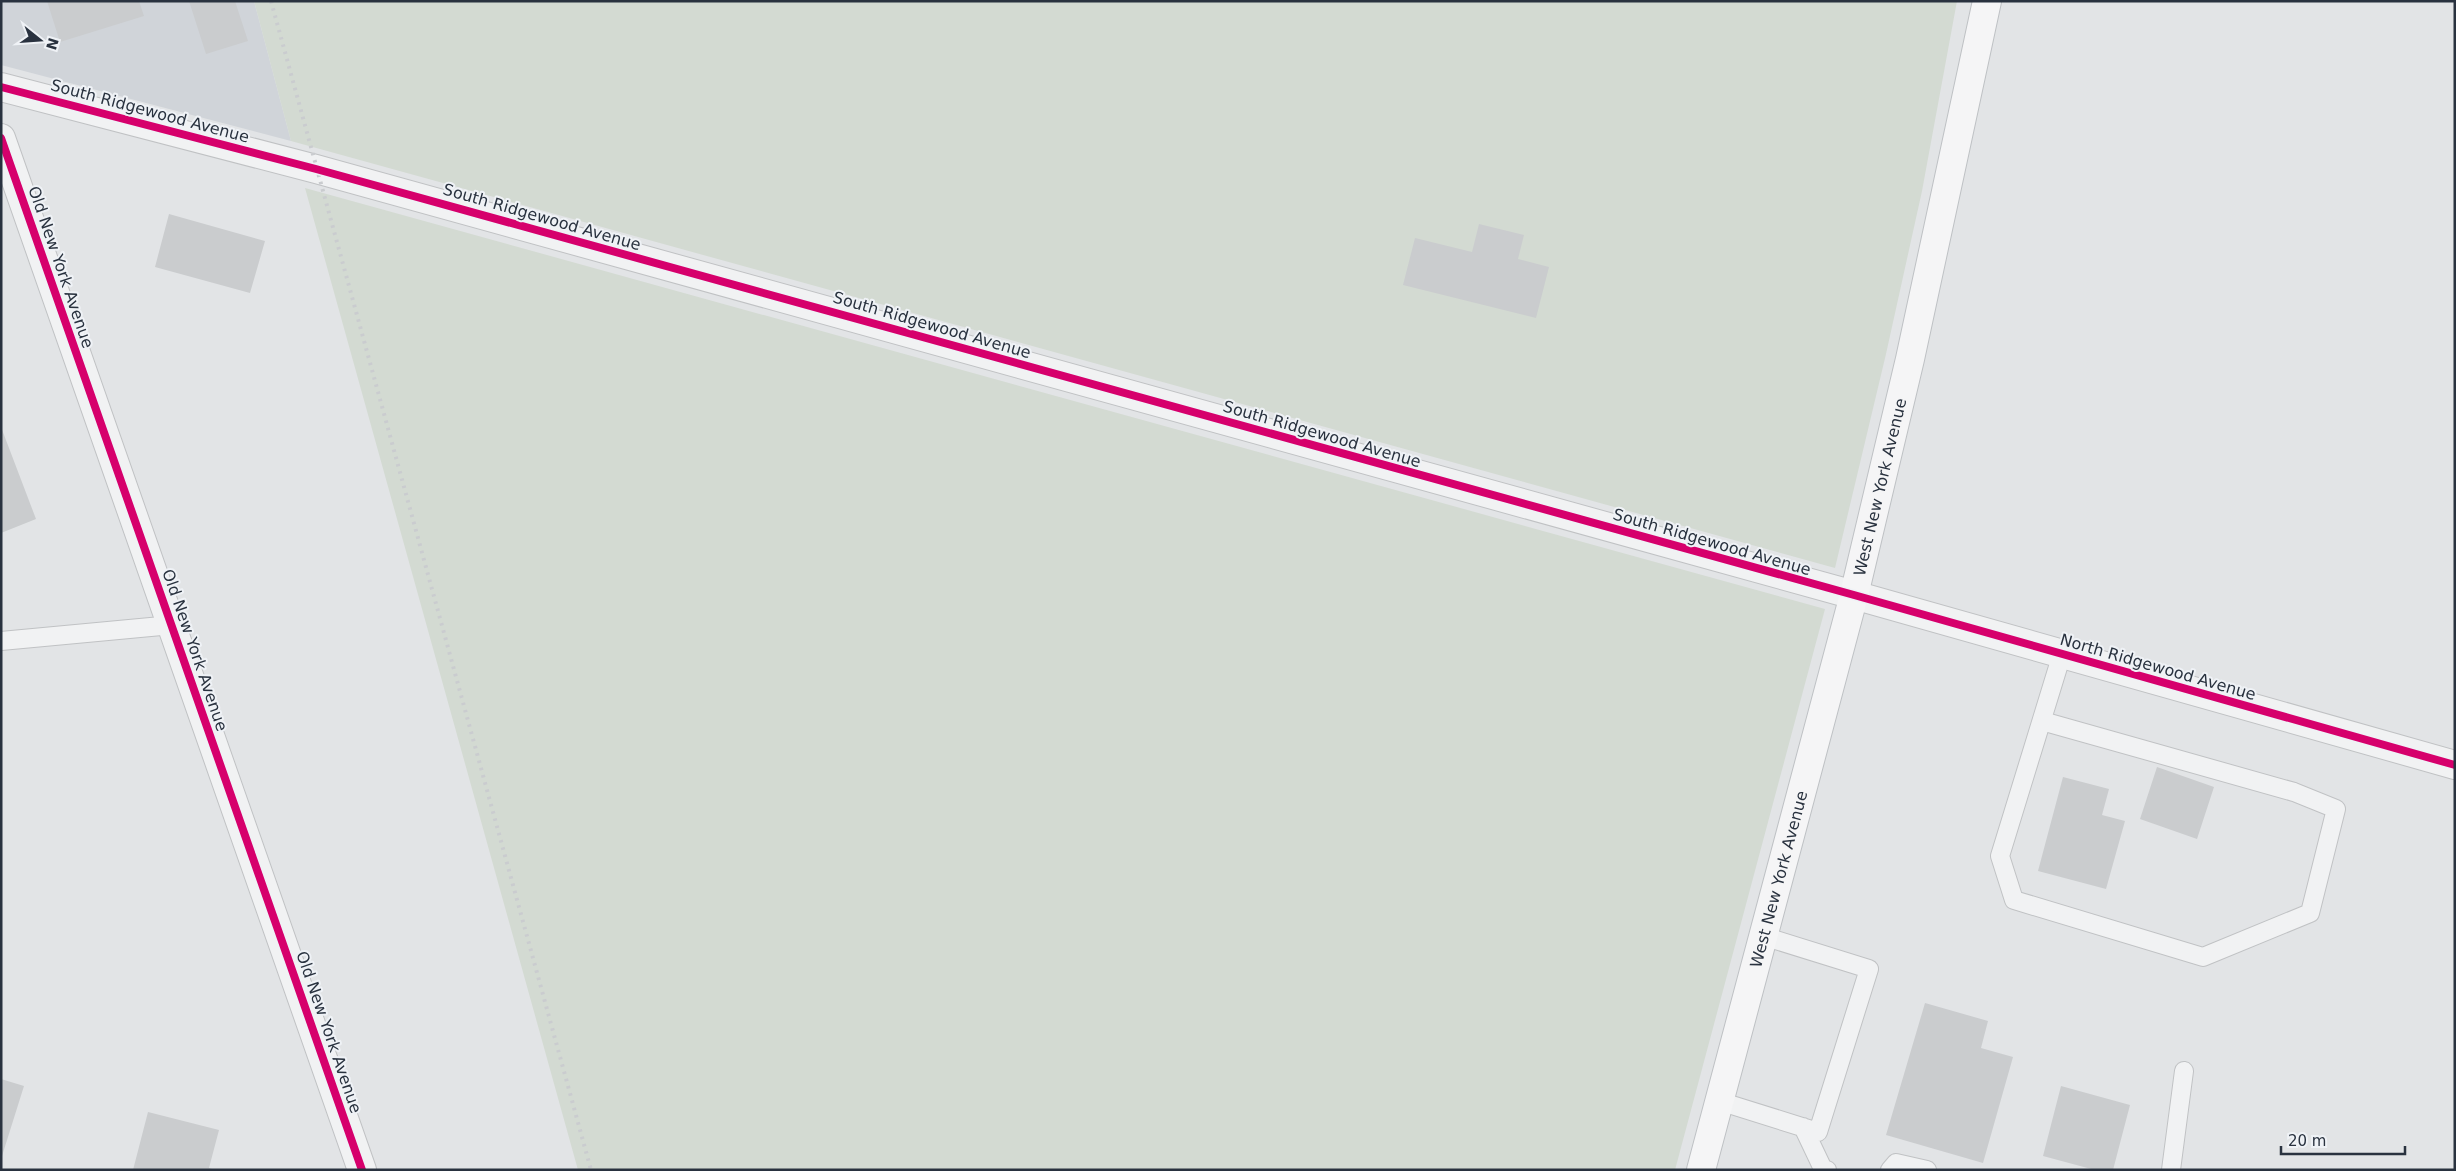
<svg xmlns="http://www.w3.org/2000/svg" width="2456" height="1171" viewBox="0 0 2456 1171" font-family="'DejaVu Sans',sans-serif">
<rect width="100%" height="100%" fill="#e2e4e6"/>
<path fill="#d0d4d9" d="M1,1H254L291,141L1,65Z"/>
<path fill="#d3dad2" d="M254,1H1957L1922,191L1886,354L1835,568L291,141Z
M305,188L1825,609L1675,1170H578Z"/>
<path fill="#caccce" d="M47,1H139L144,16L60,42Z
M189,1H235L248,41L206,54Z
M169,214L265,241L250,293L155,267Z
M1479,224L1524,235L1518,259L1549,267L1536,318L1403,285L1415,238L1472,252Z
M1,427L36,519L1,533Z
M2157,767L2214,787L2197,839L2140,819Z
M2063,777L2109,789L2102,815L2125,821L2106,889L2038,871Z
M1925,1003L1988,1021L1981,1048L2013,1057L1983,1163L1886,1135Z
M1,1079L24,1086L2,1156H1Z
M2061,1086L2130,1105L2113,1170H2095L2043,1156Z
M148,1112L219,1130L209,1168L215,1170H133Z"/>
<g fill="none" stroke-linecap="round" stroke-linejoin="round">
<defs>
<path id="service" d="M1,641L172,625
M2042,721L2294,792L2336,809L2310,913L2203,957L2014,900L2000,856L2062,654
M1719,1101L1818,1132L1869,969L1763,936
M1803,1127L1823,1169L1827,1170
M1890,1170L1896,1163L1927,1170
M2171,1170L2184,1071"/>
<path id="tertiary" d="M1,87L316,169L1854,595L2455,765
M1,138L362,1170"/>
<g id="primary">
<path id="s1" d="M1701,1170L1854,595L1910,359L1987,1"/>
</g>
</defs>
<use href="#service" stroke="#c0c2c4" stroke-width="20"/>
<use href="#tertiary" stroke="#c0c2c4" stroke-width="30"/>
<use href="#primary" stroke="#bec1c4" stroke-width="30"/>
<use href="#service" stroke="#f1f2f3" stroke-width="18"/>
<use href="#tertiary" stroke="#f1f2f3" stroke-width="28"/>
<use href="#primary" stroke="#f5f5f6" stroke-width="28"/>
<path stroke="#cacccf" stroke-width="4" stroke-dasharray="2.5 5" stroke-linecap="butt" d="M271,1L591,1170"/>
<defs>
<path id="cycleway" d="M1,87L316,169L1854,595L2455,765
M1,138L362,1170"/>
</defs>
<use href="#cycleway" stroke="#eff2f6" stroke-width="11"/>
<use href="#cycleway" stroke="#d6006c" stroke-width="8"/>
</g>
<g text-anchor="middle" dominant-baseline="central" stroke-width="4" stroke-linejoin="round" paint-order="stroke">
<g font-size="16" fill="#29323f" stroke="#eff2f6">
<text transform="translate(150 111) rotate(15)">South Ridgewood Avenue</text>
<text transform="translate(542 217) rotate(16)">South Ridgewood Avenue</text>
<text transform="translate(61 267) rotate(71)">Old New York Avenue</text>
<text transform="translate(932 325) rotate(16)">South Ridgewood Avenue</text>
<text transform="translate(1322 434) rotate(16)">South Ridgewood Avenue</text>
<text stroke="none"><textPath href="#s1" startOffset="706">West New York Avenue</textPath></text>
<text transform="translate(1712 542) rotate(16)">South Ridgewood Avenue</text>
<text transform="translate(195 650) rotate(71)">Old New York Avenue</text>
<text transform="translate(2158 667) rotate(16)">North Ridgewood Avenue</text>
<text stroke="none"><textPath href="#s1" startOffset="301">West New York Avenue</textPath></text>
<text transform="translate(329 1032) rotate(71)">Old New York Avenue</text>
</g>
</g>
<rect width="2456" height="1171" fill="none" stroke="#29323f" stroke-width="5"/>
<g transform="translate(40 40) rotate(107)" stroke="#eff2f6" stroke-width="4" paint-order="stroke">
<path d="M0-4L9 19L0 12L-9 19Z" fill="#29323f"/>
<text y="-8" font-size="14" font-weight="bold" text-anchor="middle" fill="#29323f">N</text>
</g>
<path d="M2281 1146v8h124v-8" fill="none" stroke="#29323f" stroke-width="2.5"/>
<text x="2288" y="1146" font-size="15" fill="#29323f" stroke="#eff2f6" stroke-width="4" paint-order="stroke">20 m</text>
</svg>
